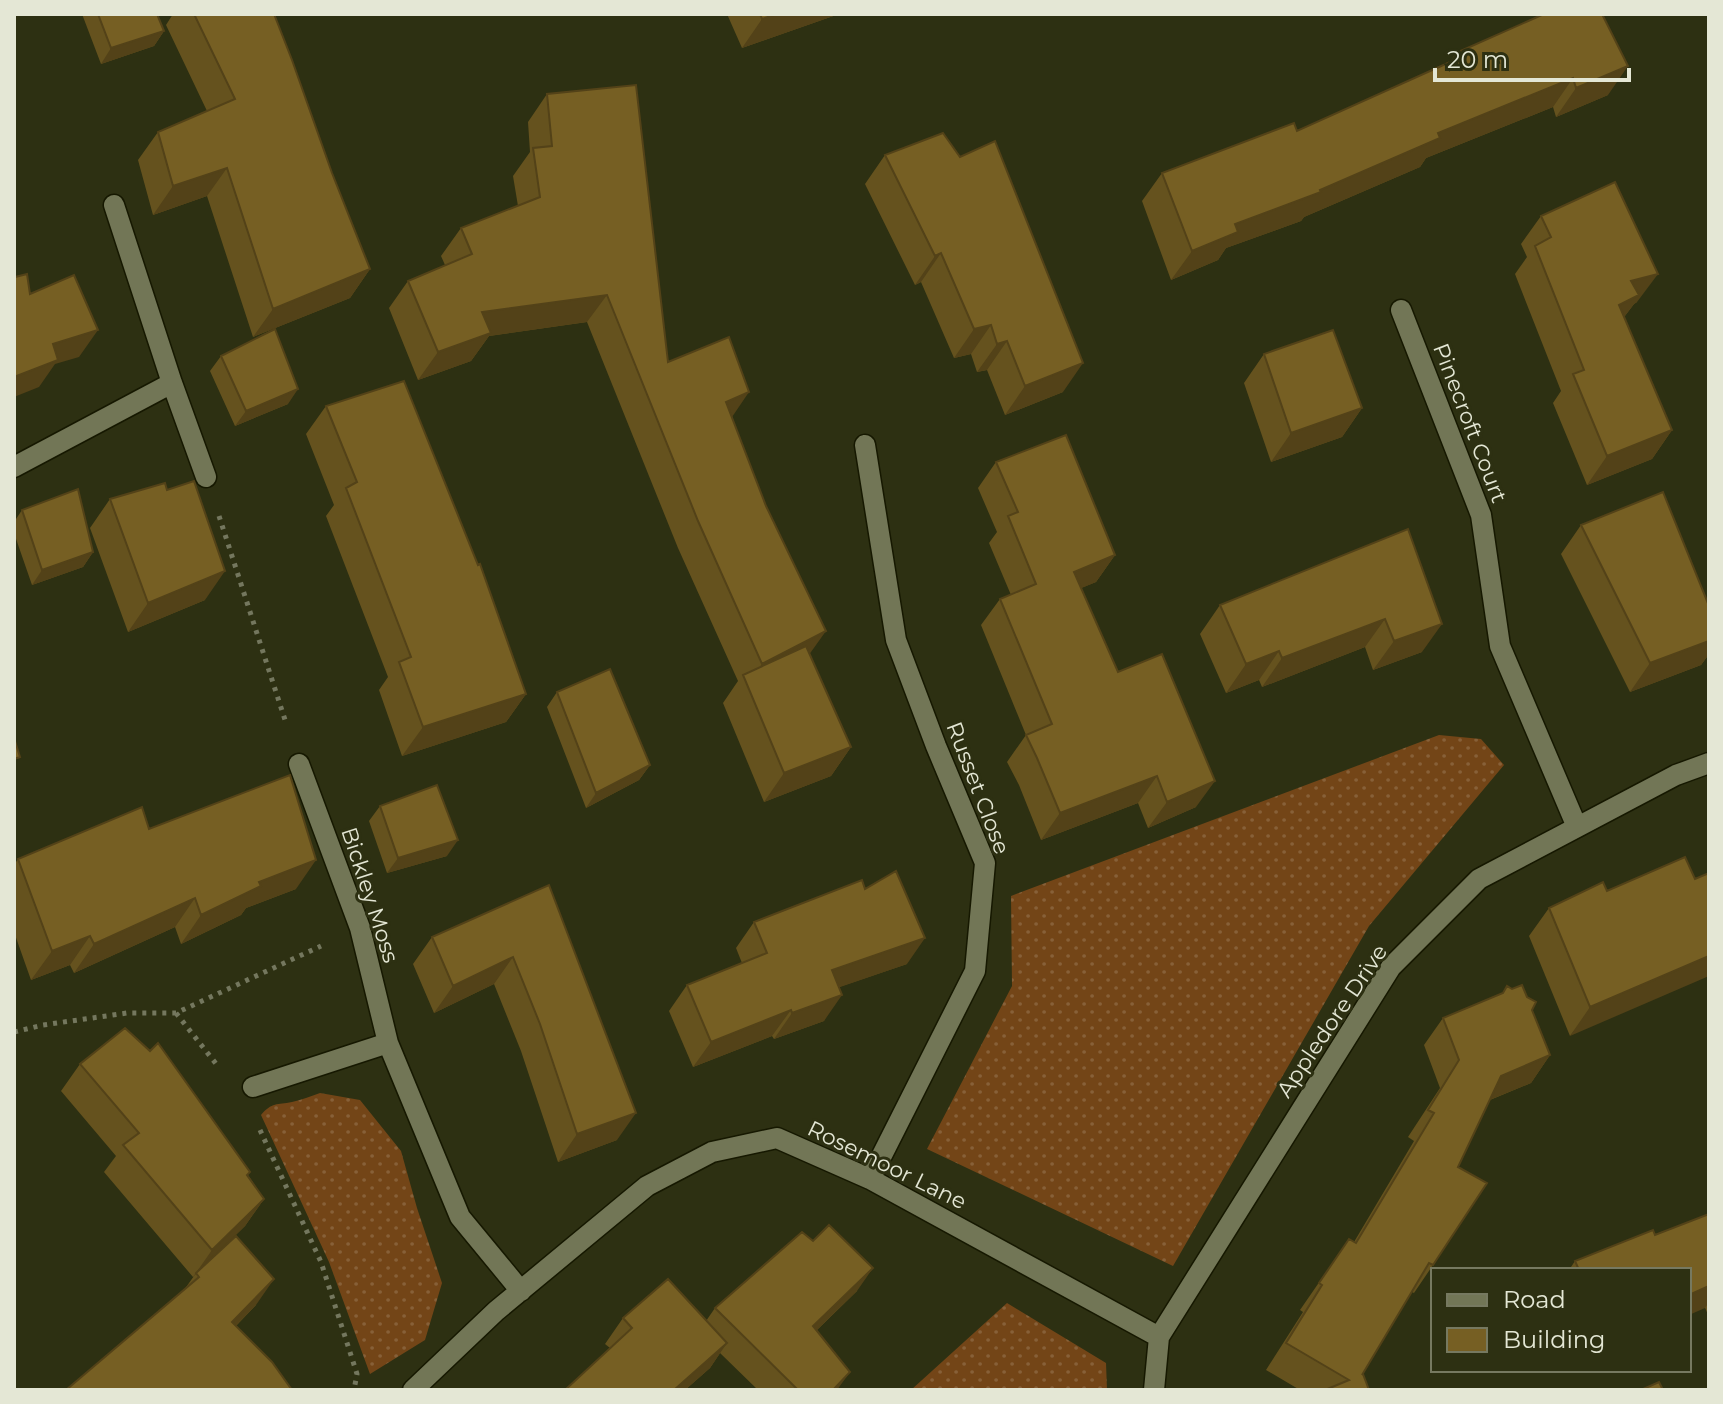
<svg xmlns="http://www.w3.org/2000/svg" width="1723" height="1404" viewBox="0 0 1723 1404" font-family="Montserrat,sans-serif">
<defs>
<pattern id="grass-dots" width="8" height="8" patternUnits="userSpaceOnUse" patternTransform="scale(2)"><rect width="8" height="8" fill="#734517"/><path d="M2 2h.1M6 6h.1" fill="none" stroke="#876038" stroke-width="1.8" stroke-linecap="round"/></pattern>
</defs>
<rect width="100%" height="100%" fill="#2d3012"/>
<path fill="url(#grass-dots)" d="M1439,735L1481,739L1504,765L1369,926L1173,1266L927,1149L1012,986L1011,896Z
M320,1093L360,1100L401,1151L417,1208L442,1283L425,1340L370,1374L329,1262L261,1115C272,1102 277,1105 292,1102C301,1100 311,1096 320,1093Z
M1007,1303L1106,1363L1107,1390H911Z"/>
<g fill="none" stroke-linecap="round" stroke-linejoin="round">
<defs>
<path id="minor" d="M114,205L172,383L206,477
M1401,310L1481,515L1500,646L1577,827
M865,445L896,640L936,746L985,863L975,971L870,1179
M14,467L172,383
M299,764L360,928L388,1043L460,1217L521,1291
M253,1087L388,1043
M413,1390L496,1311L647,1186L712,1152L777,1138L870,1179L1159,1337
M1154,1390L1159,1337L1391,967L1479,879L1676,775L1709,763"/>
</defs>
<use href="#minor" stroke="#161800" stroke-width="23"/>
<path stroke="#74775e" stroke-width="5" stroke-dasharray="4 6" stroke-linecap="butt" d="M219,516L286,723
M176,1013L217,1065
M14,1032L43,1025L127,1013H176L321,946
M260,1130L321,1262L357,1374L354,1390"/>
<use href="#minor" stroke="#727656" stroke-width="20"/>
</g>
<path fill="#65521e" d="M82,14H157L164,31L154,46L101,64Z
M173,14H274L332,173L370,269L350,298L253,337L207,196L153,215L138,160L158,132L207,111L166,25Z
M727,14H839L742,48Z
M1544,14L1608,95L1556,117L1553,107L1426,158L1420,167L1304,217L1301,221L1226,248L1218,260L1171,280L1142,201L1162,173L1297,131L1450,62L1456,53Z
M547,94L668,362L732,416L809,654L851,747L831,776L764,802L723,703L738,681L678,548L587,322L489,336L471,361L418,380L389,308L408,281L445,265L441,256L461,228L518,206L513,176L530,152L528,122Z
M885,155L1063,392L1005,415L987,370L977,372L971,354L954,358L921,282L915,285L865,184Z
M1541,216L1637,302L1634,304L1624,317L1672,430L1652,459L1587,485L1553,403L1561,391L1515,274L1527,257L1521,244Z
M1264,354L1362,408L1342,437L1271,462L1244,383Z
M221,356L288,404L235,426L210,371Z
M326,406L526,694L506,722L402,756L379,690L388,677L326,516L334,505L306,434Z
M996,462L1115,555L1096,582L1081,588L1118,672L1196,807L1148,828L1138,803L1041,840L1019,785L1007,762L1026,735L981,625L1000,599L1011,595L989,543L997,532L978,488Z
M110,499L205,600L128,632L90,528Z
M22,510L93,552L83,567L32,585L14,533V522Z
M1581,525L1709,606V654L1701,665L1630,692L1561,554Z
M1408,529L1422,652L1373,670L1365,647L1262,687L1259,680L1226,693L1200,634L1220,605Z
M557,692L650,765L639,780L586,808L547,707Z
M380,806L447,856L387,873L369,821Z
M149,829L296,889L246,908L241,915L181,944L175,927L74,973L70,965L31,980L14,932V865L18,859Z
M1695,879L1570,1036L1529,936L1549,908L1607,891Z
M549,885L617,1140L558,1162L521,1051L494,984L434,1013L413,964L432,937Z
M865,889L907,964L839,987L824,1021L774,1039L772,1036L693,1067L669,1011L687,985L742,963L736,948L754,922Z
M1532,1010L1550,1055L1531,1083L1490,1100L1458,1167L1433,1265L1414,1293L1412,1292L1362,1375L1369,1390H1300L1266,1370L1303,1312L1300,1310L1349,1239L1354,1242L1414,1141L1408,1137L1440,1088L1424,1045L1443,1018Z
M80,1064L248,1175L264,1199L245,1226L217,1253L256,1305L236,1326L184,1290L194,1276L193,1277L104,1172L116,1156L61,1091Z
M1709,1214V1317L1689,1270H1569L1575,1261L1655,1235Z
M813,1241L857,1291L817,1330L837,1390H758L720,1353L710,1368L685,1390H565L610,1348L605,1344L623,1318L706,1321L715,1308Z"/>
<path fill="#534218" d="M776,14H839L742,48L762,19Z
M164,31L154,46L101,64L111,48Z
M1628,66L1608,95L1556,117L1576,88Z
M1573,78L1553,107L1426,158L1420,167L1304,217L1301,221L1226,248L1218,260L1171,280L1192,251L1235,224L1320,190L1438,133Z
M227,168L207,196L153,215L173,186Z
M941,253L921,282L915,285L935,256Z
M370,269L350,298L253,337L273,309Z
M1658,274L1637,302L1634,304L1619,324L1599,333L1631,281Z
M607,295L587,322L489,336L471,361L418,380L438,352L482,312Z
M991,325L971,354L954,358L974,329Z
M98,330L79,357L55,364L39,387L14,397V377L53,344Z
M1007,341L987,370L977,372L997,344Z
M1083,363L1063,392L1005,415L1025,386Z
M298,389L288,404L235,426L246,411Z
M749,392L730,420L726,402Z
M1362,408L1342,437L1271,462L1291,433Z
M1672,430L1652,459L1587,485L1607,456Z
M93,552L83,567L32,585L42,570Z
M1115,555L1096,582L1055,599L1074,572Z
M225,571L205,600L128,632L148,603Z
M1385,619L1365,647L1262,687L1282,658Z
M1442,624L1422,652L1373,670L1394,641Z
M826,631L806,659L747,685L762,664Z
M1709,641V654L1701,665L1630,692L1650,663Z
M1279,651L1259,680L1226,693L1246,664Z
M526,694L506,722L402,756L423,727Z
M851,747L831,776L764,802L784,773Z
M650,765L639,780L586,808L596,793Z
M1157,776L1138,803L1041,840L1060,813Z
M1215,781L1196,807L1148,828L1167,802Z
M458,840L447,856L387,873L398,858Z
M316,860L296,889L246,908L241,915L181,944L201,915L259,882Z
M195,898L175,927L74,973L94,944Z
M90,936L70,965L31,980L52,951Z
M925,938L907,964L814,996L832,970Z
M1709,956V976L1570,1036L1590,1007Z
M513,957L494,984L434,1013L453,986Z
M842,995L824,1021L774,1039L792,1013Z
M791,1010L772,1036L693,1067L711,1042Z
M1550,1055L1531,1083L1482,1103L1501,1076Z
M636,1113L617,1140L558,1162L577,1134Z
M264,1199L245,1226L193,1277L212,1250Z
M873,1268L857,1291L797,1349L813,1326Z
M274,1279L256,1305L214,1348L232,1322Z
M1709,1286V1302L1705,1308L1689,1315V1295Z
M727,1343L710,1368L685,1390H674Z
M850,1372L837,1390H833Z"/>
<path fill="#765f23" stroke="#534218" stroke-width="2" d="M98,14H157L164,31L111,48Z
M194,14H274L292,60L332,173L370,269L273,309L227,168L173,186L158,132L235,99Z
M760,14H776L762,19Z
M1544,14H1602L1628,66L1576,88L1573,78L1438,133L1440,138L1320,190L1321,192L1235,224L1238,232L1192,251L1162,173L1294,123L1297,131L1459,58L1456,53Z
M636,85L668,362L729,337L749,392L726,402L766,506L826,631L762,664L698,521L607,295L482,312L491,333L438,352L408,281L472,254L461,228L540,197L533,148L552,146L547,94Z
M943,133L960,157L995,141L1083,363L1025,386L1007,341L997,344L991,325L974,329L941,253L935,256L885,155Z
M1615,182L1658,274L1631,281L1639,295L1619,305L1672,430L1607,456L1573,374L1584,370L1535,246L1551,237L1541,216Z
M27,274L30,294L74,275L98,330L53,344L58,360L14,377V275L15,277Z
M275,329L298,389L246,411L221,356Z
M1333,330L1362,408L1291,433L1264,354Z
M404,381L478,565L480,564L526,694L423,727L399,662L411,657L346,488L357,482L326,406Z
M1066,435L1115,555L1074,572L1118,672L1162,654L1215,781L1167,802L1157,776L1060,813L1037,758L1026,735L1052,724L1000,599L1036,584L1008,516L1018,512L996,462Z
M194,481L225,571L148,603L110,499L165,483L167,490Z
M78,489L93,552L42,570L22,510Z
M1663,492L1709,606V641L1650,663L1581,525Z
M1408,529L1442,624L1394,641L1385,619L1282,658L1279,651L1246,664L1220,605Z
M806,646L851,747L784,773L743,675Z
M610,669L650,765L596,793L557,692Z
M14,738L20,757L14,759Z
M290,775L316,860L259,882L261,886L201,915L195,898L94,944L90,936L52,951L18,859L142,807L149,829Z
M437,785L458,840L398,858L380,806Z
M1685,857L1695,879L1709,873V956L1590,1007L1549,908L1603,882L1607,891Z
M896,871L925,938L832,970L842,995L792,1013L791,1010L711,1042L687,985L767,953L754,922L862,880L865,889Z
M549,885L636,1113L577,1134L540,1024L513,957L453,986L432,937Z
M1522,985L1527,997L1536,1002L1532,1010L1550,1055L1501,1076L1458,1167L1487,1183L1433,1265L1429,1263L1362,1375L1363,1374L1369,1390H1325L1349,1380L1286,1343L1322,1285L1319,1283L1349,1239L1356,1243L1434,1113L1428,1110L1459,1060L1443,1018L1503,993L1507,986L1512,989Z
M125,1028L150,1051L158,1043L250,1172L247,1175L264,1199L212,1250L123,1145L139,1133L80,1064Z
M1709,1214V1286L1689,1295V1270H1579L1575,1261L1653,1230L1655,1235Z
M829,1225L873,1268L813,1326L850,1372L833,1390H798L715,1308L802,1232L813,1241Z
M236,1236L274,1279L232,1322L272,1362L292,1390H66L199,1277L196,1273Z
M668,1279L727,1343L674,1390H565L632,1328L623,1318Z
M1659,1382L1663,1390H1641Z"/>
<g text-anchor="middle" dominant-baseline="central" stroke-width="6" stroke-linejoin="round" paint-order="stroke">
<g font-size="22" fill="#e4e7d5" stroke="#2d3012">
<text transform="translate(1470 423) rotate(69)">Pinecroft Court</text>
<text transform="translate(978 788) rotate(69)">Russet Close</text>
<text transform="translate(370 895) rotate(72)">Bickley Moss</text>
<text transform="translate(1332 1021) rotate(-56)">Appledore Drive</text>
<text transform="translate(887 1165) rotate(26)">Rosemoor Lane</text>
</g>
</g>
<rect width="1723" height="1404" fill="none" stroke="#e4e7d5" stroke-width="32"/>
<rect x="1431" y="1268" width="260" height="104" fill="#2d3012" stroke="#767960" stroke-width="2"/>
<rect x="1447" y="1294" width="40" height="12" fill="#727656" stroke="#767960" stroke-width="2"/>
<text x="1503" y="1308" font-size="24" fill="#e4e7d5">Road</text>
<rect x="1447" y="1328" width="40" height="24" fill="#765f23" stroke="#767960" stroke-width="2"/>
<text x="1503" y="1348" font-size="24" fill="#e4e7d5">Building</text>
<path d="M1435 68v12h194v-12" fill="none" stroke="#e4e7d5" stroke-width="4"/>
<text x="1447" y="68" font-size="24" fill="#e4e7d5" stroke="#2d3012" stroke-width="6" paint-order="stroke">20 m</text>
</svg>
